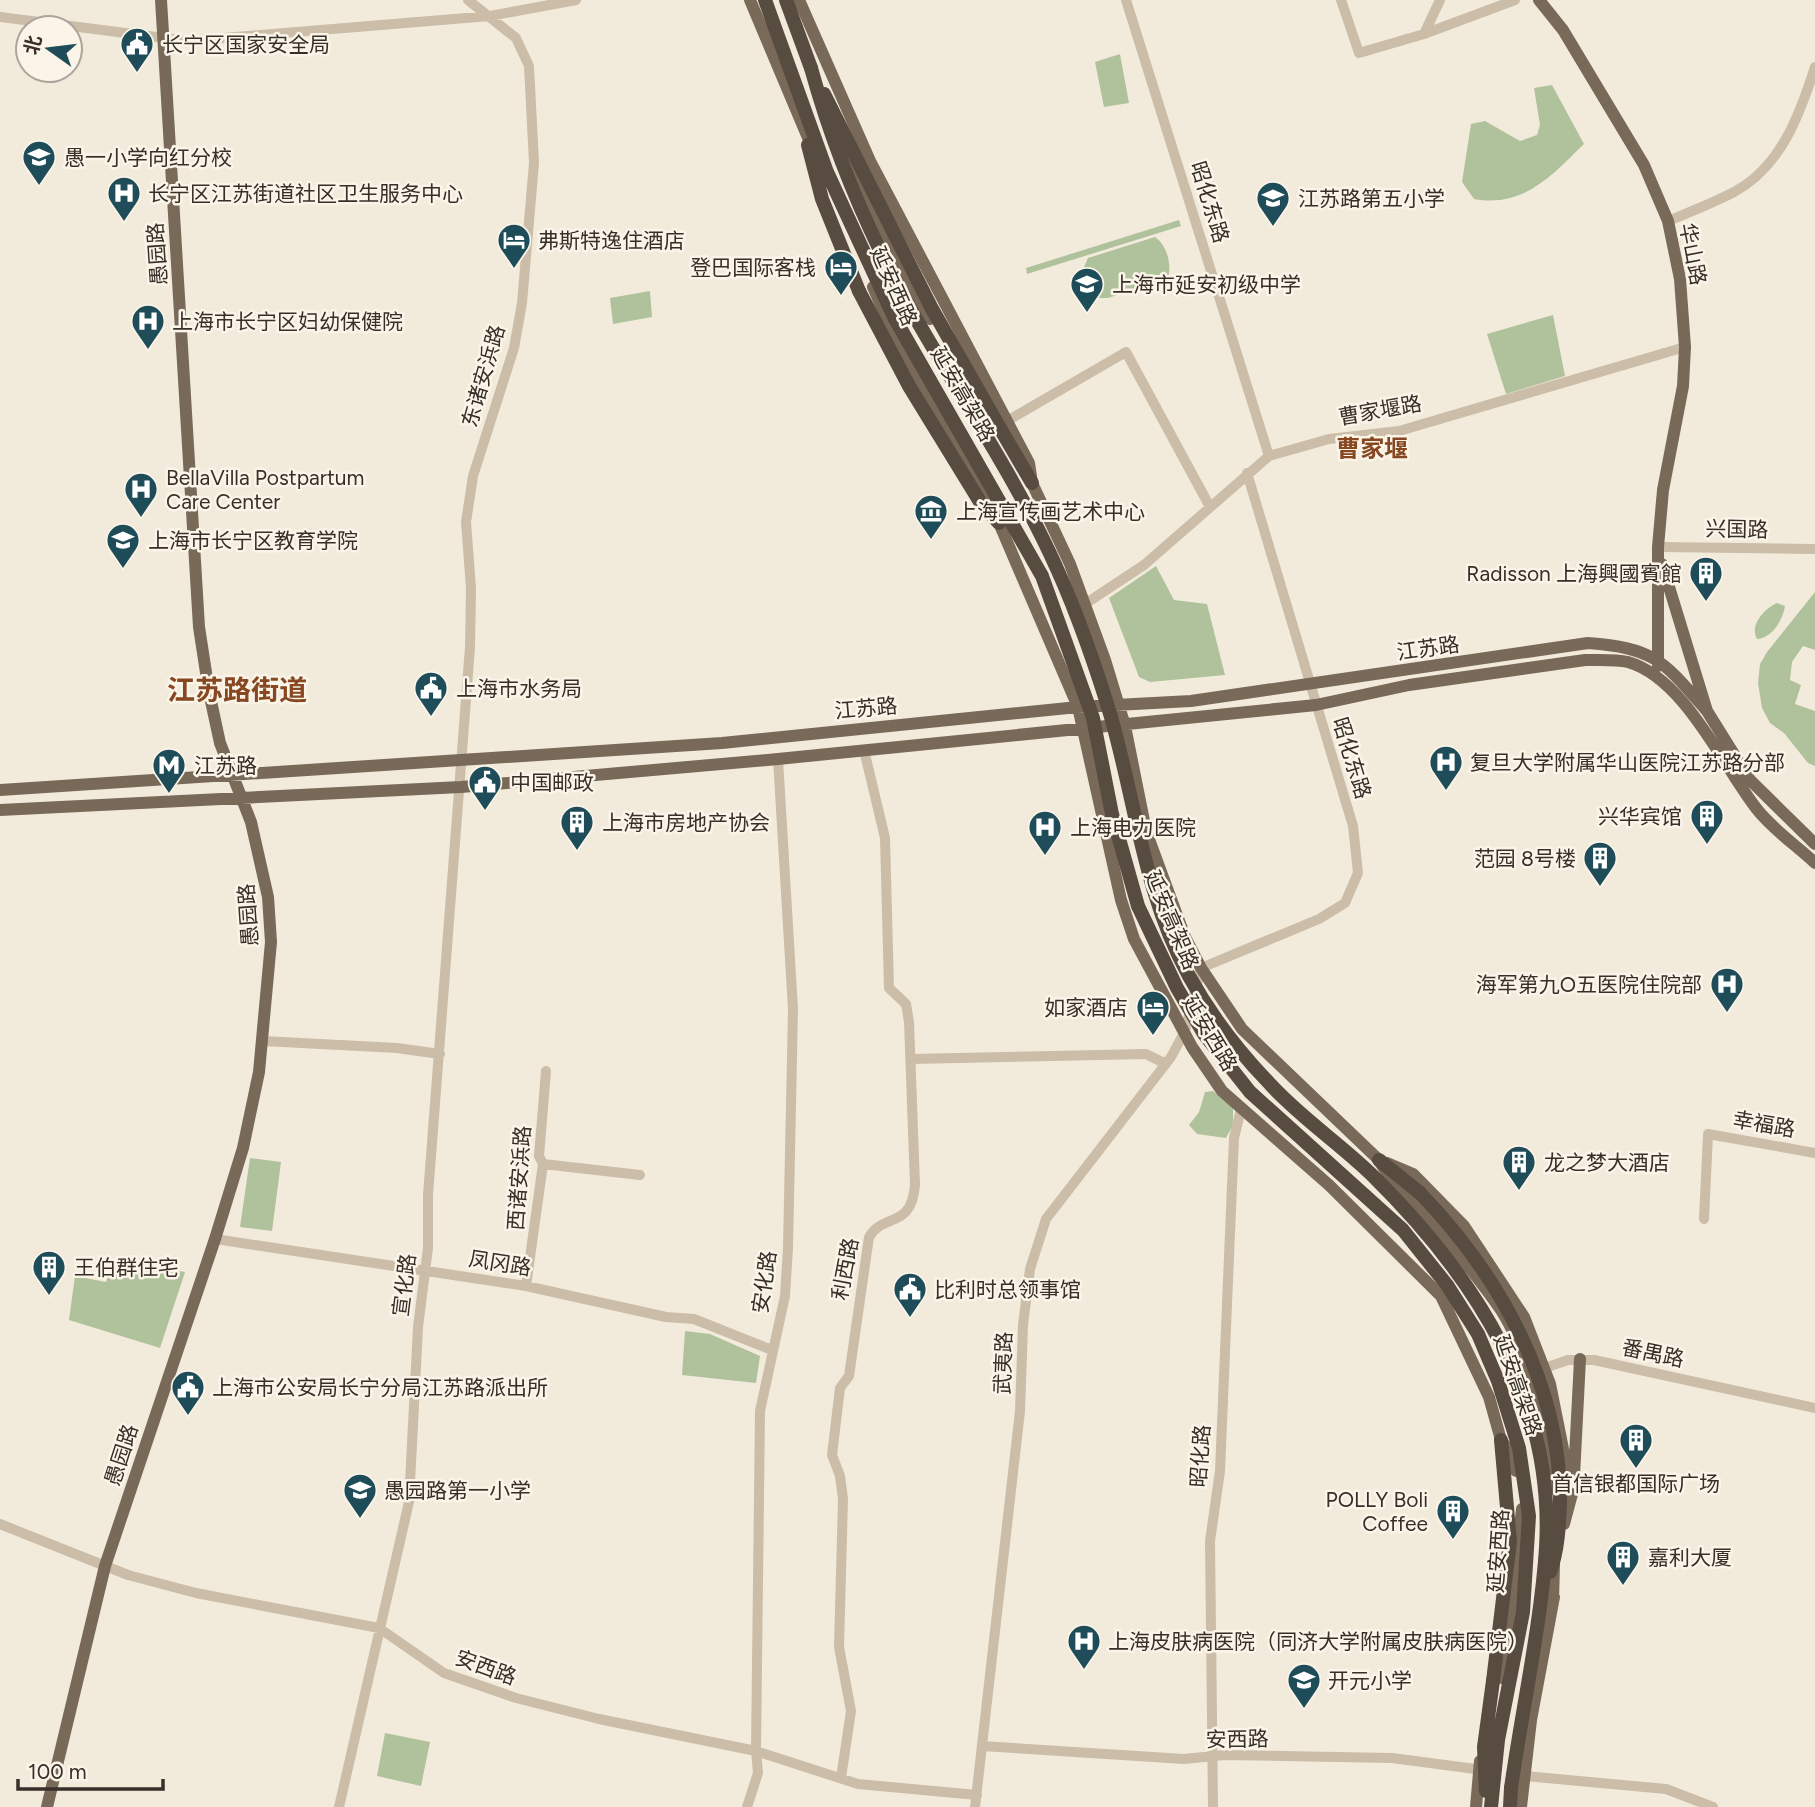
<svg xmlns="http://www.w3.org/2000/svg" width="1815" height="1807" viewBox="0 0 1815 1807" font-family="Figtree,'Noto Sans SC',sans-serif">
<rect width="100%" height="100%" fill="#f2ebdc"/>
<path fill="#b0c29c" d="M1120,54L1129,103L1104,107L1095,62Z
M1552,85L1584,144C1552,175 1524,208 1474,199L1462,182L1471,124L1485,121L1520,141L1537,135L1540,125L1534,88Z
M1179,220L1181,226L1027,274L1026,268Z
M1155,237C1167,245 1172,265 1168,278L1108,298H1096L1084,267L1088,258Z
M650,291L652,317L613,324L610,298Z
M1553,315L1565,376L1506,394L1487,334Z
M1156,566L1174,600L1207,604L1225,675L1150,682L1139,677L1109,598Z
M1815,592V650L1803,646L1792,662L1790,680L1801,685L1795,704L1815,711V766L1808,763L1784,733L1770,723L1762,708L1758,683L1760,664L1767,652Z
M1777,603L1785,606C1783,620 1772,638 1757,639C1749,625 1765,608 1777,603Z
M1213,1091L1233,1107V1125L1226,1138L1197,1134L1189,1125L1199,1112L1205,1092Z
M250,1158L281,1162L272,1231L240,1227Z
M130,1262L185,1272L160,1348L69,1320L75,1276L106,1282L112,1266L127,1268Z
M685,1331L710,1334L760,1356L756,1383L682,1375Z
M385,1733L430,1742L421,1786L377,1776Z"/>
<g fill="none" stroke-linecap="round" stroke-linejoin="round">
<path stroke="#cbbda8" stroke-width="10" d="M1126,0L1269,456
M1341,0L1359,53L1424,34L1515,0
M0,17L188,41L490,16L576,0
M1424,34L1440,0
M1668,221C1690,212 1713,203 1734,192C1781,167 1800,114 1815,67
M1007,421L1126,352L1210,507
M1658,547L1815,549
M1085,604L1144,565L1269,456L1329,439L1399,431L1685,347
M263,1041L397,1048L440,1054
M911,1059L1146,1054L1166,1064
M543,1164L640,1175
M1704,1219L1708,1134L1815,1153
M215,1239L526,1286L666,1317L694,1319L772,1350
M526,1286L543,1164L539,1156L546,1071
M1539,1370L1568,1360H1594L1815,1408
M0,1524L128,1575L196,1593L379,1628L444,1673L516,1698L599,1719L756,1751L858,1784L977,1795
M982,1746L1184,1759L1224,1755L1392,1758L1483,1770
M1525,1776L1666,1789L1713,1807
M841,1778L851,1711L839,1647L843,1499L840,1476L832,1455L840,1388L849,1376L869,1237C884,1212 911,1230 915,1185L909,1022L906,1004L889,988L885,838L864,750
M339,1807L409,1502L418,1327L428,1248V1195L470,647L471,588L466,522L473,476L514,348L522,303L534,163L529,66L516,38L468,0
M747,1807L758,1773L756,1751L760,1411L785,1296L788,1248L793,1009L778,759
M975,1807L1020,1411L1023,1325L1030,1269L1046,1219L1171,1057L1185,1031L1201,968L1319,919L1345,903L1358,873L1353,826L1247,473
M1213,1807L1210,1541L1220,1471L1234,1138L1241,1109"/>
<path stroke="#796959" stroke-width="12" d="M750,0L811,145
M799,0L870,161L1029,463L1032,483L1070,564L1105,660L1125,726L1146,831L1185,937L1201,968L1242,1029L1379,1160C1395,1189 1420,1209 1441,1234C1462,1258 1483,1284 1501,1310C1530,1355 1548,1437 1553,1489
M1539,0L1563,30L1644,165L1668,221L1680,279L1685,347L1683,386L1663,490L1658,547V666
M843,145L887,245L930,319
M873,287L898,345L999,523L1078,707L1121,900L1134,939L1192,1047L1222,1091L1329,1185L1441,1296L1489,1397L1501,1440L1515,1459L1516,1471
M1662,564L1707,711L1750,780L1815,844
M0,790L722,743L1078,707L1191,701L1588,643C1656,648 1664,662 1707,711
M0,810L461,787L778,759L1316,705L1409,685L1585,660C1599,660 1615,659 1628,662C1684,678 1722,764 1756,808C1772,829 1796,845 1815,863
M1387,1163L1413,1174L1464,1226L1524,1317L1550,1384L1567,1469L1565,1502
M1574,1476L1580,1359
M1564,1524L1572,1494
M1553,1602L1554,1564
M1504,1679L1522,1509
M47,1807L105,1566L215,1239L243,1148L259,1072L271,942L268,897L251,822L220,743L209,692L199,627L161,0
M1476,1807L1480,1761
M1521,1807L1531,1720L1554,1597"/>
<path stroke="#584b3f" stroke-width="14" d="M786,0L811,68
M859,291L909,386L982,505L999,523
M1001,430L1032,483
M1379,1160L1420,1193
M1493,1681L1510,1541L1501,1440
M1510,1807L1511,1788"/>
<path stroke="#584b3f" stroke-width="14" d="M765,0L827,172L895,319L1042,576L1093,718L1112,814L1138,906L1177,988L1204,1034L1250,1092L1403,1230L1447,1285L1478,1334L1498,1381L1519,1448L1529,1516L1523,1612L1498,1740L1491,1807
M811,68C835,155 871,239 915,317C963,401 1019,483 1058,571C1077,613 1098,673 1111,717C1136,804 1144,895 1189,976C1210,1014 1240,1053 1270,1084C1300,1117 1339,1143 1371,1174C1474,1275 1555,1398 1546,1548C1541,1625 1522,1710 1511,1788
M824,94L931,307L1001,430
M808,145L822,199L859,291
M1420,1193C1500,1276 1561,1385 1560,1503C1559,1526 1558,1550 1550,1572
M1486,1791L1484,1747L1493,1681"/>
</g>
<defs>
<symbol id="civic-pin" viewBox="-11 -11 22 30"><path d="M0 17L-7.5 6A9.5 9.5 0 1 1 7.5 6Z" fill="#1e4d59" stroke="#faf4e9"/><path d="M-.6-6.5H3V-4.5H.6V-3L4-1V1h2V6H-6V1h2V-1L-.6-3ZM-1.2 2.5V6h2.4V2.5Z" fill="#fff"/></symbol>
<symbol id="school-pin" viewBox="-11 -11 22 30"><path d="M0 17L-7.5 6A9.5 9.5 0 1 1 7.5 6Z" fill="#1e4d59" stroke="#faf4e9"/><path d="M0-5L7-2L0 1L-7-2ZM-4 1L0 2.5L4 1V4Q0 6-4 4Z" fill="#fff"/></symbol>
<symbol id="hospital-pin" viewBox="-11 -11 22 30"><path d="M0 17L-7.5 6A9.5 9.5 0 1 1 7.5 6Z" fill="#1e4d59" stroke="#faf4e9"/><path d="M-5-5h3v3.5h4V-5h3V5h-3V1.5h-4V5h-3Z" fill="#fff"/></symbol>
<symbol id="hotel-pin" viewBox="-11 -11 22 30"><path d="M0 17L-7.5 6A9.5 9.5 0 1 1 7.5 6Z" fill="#1e4d59" stroke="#faf4e9"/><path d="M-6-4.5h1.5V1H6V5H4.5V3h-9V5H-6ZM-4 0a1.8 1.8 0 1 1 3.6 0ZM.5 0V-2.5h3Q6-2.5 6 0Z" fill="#fff"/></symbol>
<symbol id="museum-pin" viewBox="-11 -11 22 30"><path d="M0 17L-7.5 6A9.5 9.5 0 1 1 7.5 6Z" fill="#1e4d59" stroke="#faf4e9"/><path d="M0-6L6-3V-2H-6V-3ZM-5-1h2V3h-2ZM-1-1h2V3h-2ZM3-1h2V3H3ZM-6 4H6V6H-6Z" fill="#fff"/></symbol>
<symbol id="building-pin" viewBox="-11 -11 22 30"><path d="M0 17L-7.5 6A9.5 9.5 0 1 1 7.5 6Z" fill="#1e4d59" stroke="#faf4e9"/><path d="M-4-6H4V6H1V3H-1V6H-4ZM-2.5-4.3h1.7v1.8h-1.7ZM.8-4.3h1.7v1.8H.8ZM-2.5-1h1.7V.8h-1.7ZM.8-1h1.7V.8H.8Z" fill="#fff"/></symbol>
<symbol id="metro-pin" viewBox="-11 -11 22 30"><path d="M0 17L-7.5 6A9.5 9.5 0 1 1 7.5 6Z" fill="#1e4d59" stroke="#faf4e9"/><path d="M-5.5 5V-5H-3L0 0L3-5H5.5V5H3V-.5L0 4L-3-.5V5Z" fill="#fff"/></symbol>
</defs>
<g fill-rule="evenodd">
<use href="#civic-pin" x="118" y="25" width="38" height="52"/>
<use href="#school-pin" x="20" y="138" width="38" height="52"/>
<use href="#hospital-pin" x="105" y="174" width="38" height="52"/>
<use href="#school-pin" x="1254" y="179" width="38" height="52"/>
<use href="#hotel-pin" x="495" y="221" width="38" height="52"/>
<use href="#hotel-pin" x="822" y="248" width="38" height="52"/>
<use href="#school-pin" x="1068" y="265" width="38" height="52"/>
<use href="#hospital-pin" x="129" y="302" width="38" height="52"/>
<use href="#hospital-pin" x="122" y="470" width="38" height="52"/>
<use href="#museum-pin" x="912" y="492" width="38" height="52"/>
<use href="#school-pin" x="104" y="521" width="38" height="52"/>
<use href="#building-pin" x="1687" y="554" width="38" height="52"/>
<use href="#civic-pin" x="412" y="669" width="38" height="52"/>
<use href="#hospital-pin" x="1427" y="743" width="38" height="52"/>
<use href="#metro-pin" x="150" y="746" width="38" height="52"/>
<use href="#civic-pin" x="466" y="763" width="38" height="52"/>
<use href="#building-pin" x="1688" y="797" width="38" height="52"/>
<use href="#building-pin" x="558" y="803" width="38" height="52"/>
<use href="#hospital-pin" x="1026" y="808" width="38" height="52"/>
<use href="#building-pin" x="1581" y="839" width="38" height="52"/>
<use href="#hospital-pin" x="1708" y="965" width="38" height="52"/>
<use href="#hotel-pin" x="1134" y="988" width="38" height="52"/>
<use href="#building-pin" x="1500" y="1143" width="38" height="52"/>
<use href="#building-pin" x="30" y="1248" width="38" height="52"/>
<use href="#civic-pin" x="891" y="1270" width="38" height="52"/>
<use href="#civic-pin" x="169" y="1368" width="38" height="52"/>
<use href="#building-pin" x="1617" y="1421" width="38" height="52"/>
<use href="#school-pin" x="341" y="1471" width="38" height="52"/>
<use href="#building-pin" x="1434" y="1492" width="38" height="52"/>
<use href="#building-pin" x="1604" y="1538" width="38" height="52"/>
<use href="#hospital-pin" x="1065" y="1622" width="38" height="52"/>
<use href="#school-pin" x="1285" y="1661" width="38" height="52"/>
</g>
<g text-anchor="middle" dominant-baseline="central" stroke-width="5" stroke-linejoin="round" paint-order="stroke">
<g font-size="21" fill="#372f28" stroke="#faf4e9" text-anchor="start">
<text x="162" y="44">长宁区国家安全局</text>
<text x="64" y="157">愚一小学向红分校</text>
<text x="148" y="193">长宁区江苏街道社区卫生服务中心</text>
<text x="1298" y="198">江苏路第五小学</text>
<text x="538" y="240">弗斯特逸住酒店</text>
<text x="816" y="267" text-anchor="end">登巴国际客栈</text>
<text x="1112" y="284">上海市延安初级中学</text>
<text x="172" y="321">上海市长宁区妇幼保健院</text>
<text x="166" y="477">BellaVilla Postpartum<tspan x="166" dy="24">Care Center</tspan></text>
<text x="956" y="511">上海宣传画艺术中心</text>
<text x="148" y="540">上海市长宁区教育学院</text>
<text x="1682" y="573" text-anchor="end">Radisson 上海興國賓館</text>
<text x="456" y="688">上海市水务局</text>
<text x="1470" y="762">复旦大学附属华山医院江苏路分部</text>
<text x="194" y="765">江苏路</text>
<text x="510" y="782">中国邮政</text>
<text x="1682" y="816" text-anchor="end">兴华宾馆</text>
<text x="602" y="822">上海市房地产协会</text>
<text x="1070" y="827">上海电力医院</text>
<text x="1576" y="858" text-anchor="end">范园 8号楼</text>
<text x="1702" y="984" text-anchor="end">海军第九O五医院住院部</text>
<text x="1128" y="1007" text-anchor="end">如家酒店</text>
<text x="1544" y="1162">龙之梦大酒店</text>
<text x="74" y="1267">王伯群住宅</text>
<text x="934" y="1289">比利时总领事馆</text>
<text x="212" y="1387">上海市公安局长宁分局江苏路派出所</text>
<text x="1636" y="1483" text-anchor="middle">首信银都国际广场</text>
<text x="384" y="1490">愚园路第一小学</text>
<text x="1428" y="1499" text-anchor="end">POLLY Boli<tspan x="1428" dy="24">Coffee</tspan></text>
<text x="1648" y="1557">嘉利大厦</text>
<text x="1108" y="1641">上海皮肤病医院（同济大学附属皮肤病医院）</text>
<text x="1328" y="1680">开元小学</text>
</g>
<g font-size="21" fill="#372f28" stroke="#faf4e9">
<text transform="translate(1210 202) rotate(73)">昭化东路</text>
<text transform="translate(157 254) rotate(-94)">愚园路</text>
<text transform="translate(1693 254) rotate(79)">华山路</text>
<text transform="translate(894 286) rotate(66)">延安西路</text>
<text transform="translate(483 376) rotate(-74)">东诸安浜路</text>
<text transform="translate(963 394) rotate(60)">延安高架路</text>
<text transform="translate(1380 410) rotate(-10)">曹家堰路</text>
<text transform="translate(1737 529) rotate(1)">兴国路</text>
<text transform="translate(1428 648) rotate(-8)">江苏路</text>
<text transform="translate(866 708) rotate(-5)">江苏路</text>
<text transform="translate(1352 758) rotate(73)">昭化东路</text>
<text transform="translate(248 915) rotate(-94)">愚园路</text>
<text transform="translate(1172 920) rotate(67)">延安高架路</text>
<text transform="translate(1210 1033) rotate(59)">延安西路</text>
<text transform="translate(1764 1124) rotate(10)">幸福路</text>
<text transform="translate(519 1178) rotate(-86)">西诸安浜路</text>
<text transform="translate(500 1263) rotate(9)">凤冈路</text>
<text transform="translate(845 1269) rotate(-79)">利西路</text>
<text transform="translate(764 1282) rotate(-82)">安化路</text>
<text transform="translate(404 1285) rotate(-83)">宣化路</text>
<text transform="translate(1653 1353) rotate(12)">番禺路</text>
<text transform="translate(1003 1363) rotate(-88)">武夷路</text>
<text transform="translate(1518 1385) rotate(71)">延安高架路</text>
<text transform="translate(121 1455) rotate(-72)">愚园路</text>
<text transform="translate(1200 1456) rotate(-86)">昭化路</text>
<text transform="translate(1498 1551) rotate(-86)">延安西路</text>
<text transform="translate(486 1667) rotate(20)">安西路</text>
<text transform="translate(1237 1739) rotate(-1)">安西路</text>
</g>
<g font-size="24" font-weight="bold" fill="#874821" stroke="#faf4e9">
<text x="1372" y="448">曹家堰</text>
</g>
<g font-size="28" font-weight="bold" fill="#874821" stroke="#faf4e9">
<text x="237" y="690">江苏路街道</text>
</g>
</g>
<g transform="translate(49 49) rotate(284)"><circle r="33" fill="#faf4e9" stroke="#aca59c" stroke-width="2"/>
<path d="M0-5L12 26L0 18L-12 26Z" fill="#1e4d59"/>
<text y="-10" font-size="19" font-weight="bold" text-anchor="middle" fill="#372f28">北</text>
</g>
<path d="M18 1779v10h145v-10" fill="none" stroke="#372f28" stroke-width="3.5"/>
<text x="28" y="1779" font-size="21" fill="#372f28" stroke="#faf4e9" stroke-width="5" paint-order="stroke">100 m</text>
</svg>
